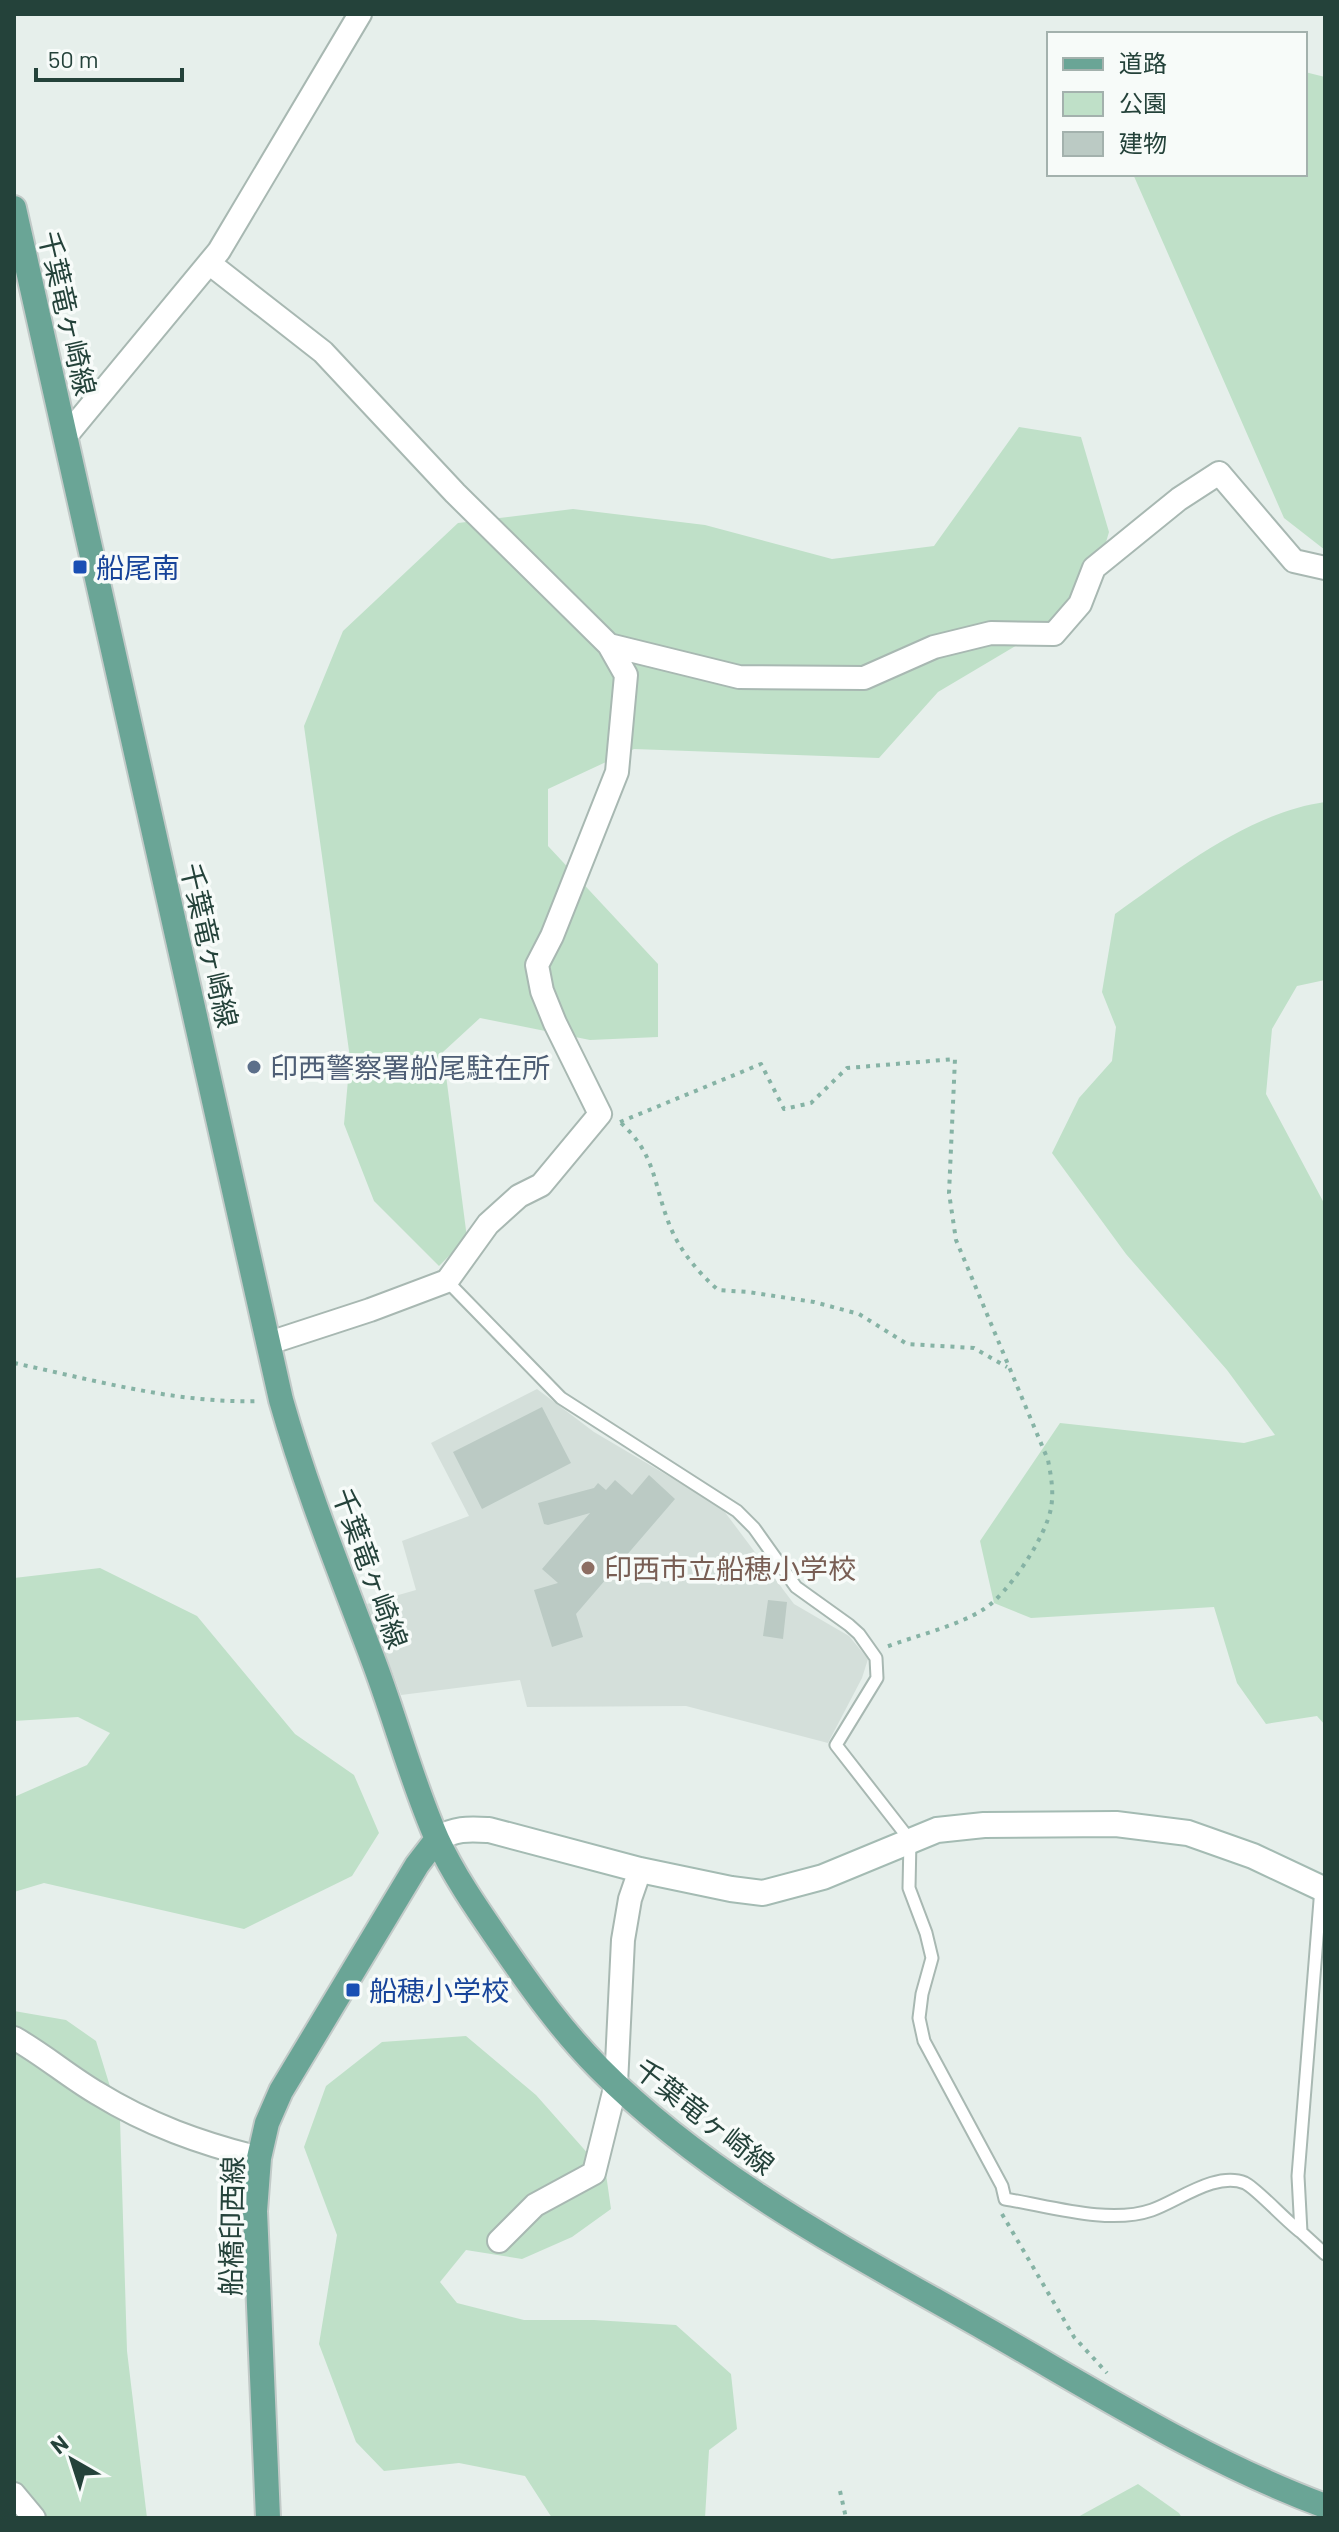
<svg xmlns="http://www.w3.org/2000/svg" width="1339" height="2532" viewBox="0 0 1339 2532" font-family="Barlow,'Noto Sans JP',sans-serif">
<rect width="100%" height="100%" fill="#e6efeb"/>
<path fill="#d4dfda" d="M537,1389L594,1432L721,1507L794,1604L849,1636L868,1659L862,1678L828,1743L686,1706L527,1707L520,1680L401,1695L367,1604L416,1590L402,1541L469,1516L431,1443Z"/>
<path fill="#bfe0c8" d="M1305,72L1325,77V550L1284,518L1133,174H1305Z
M1019,427L1081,437L1109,532L1088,603L938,692L879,758L634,749L548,789V846L658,964V1037L590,1040L480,1018L443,1052L467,1238L439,1266L374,1201L344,1124L350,1058L304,726L343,631L458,523L573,509L705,525L832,559L934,546Z
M1325,802V980L1297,986L1272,1029L1266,1094L1325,1205V1725L1317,1716L1266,1724L1237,1683L1214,1607L1031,1618L994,1603L980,1541L1060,1423L1244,1443L1275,1435L1227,1370L1126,1254L1052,1153L1079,1098L1112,1061L1116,1027L1102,992L1115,914C1177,870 1248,813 1325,802Z
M100,1568L197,1616L295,1734L354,1775L379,1833L352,1876L244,1929L44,1883L14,1892V1797L87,1765L110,1733L78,1717L14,1721V1578Z
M14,2011L66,2020L96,2041L120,2119L127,2351L147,2518H14Z
M466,2036L536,2095L606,2174L611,2209L572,2237L522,2259L466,2250L440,2282L457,2303L524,2320H594L676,2325L731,2374L737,2429L709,2450L705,2518H552L525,2476L459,2463L384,2471L356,2442L319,2344L337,2235L304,2147L326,2086L382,2042Z
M1138,2484L1179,2513L1182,2518H1076Z"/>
<path fill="#bbcac4" d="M542,1407L571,1463L482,1509L453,1452Z
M649,1475L675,1499L576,1614L583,1637L552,1647L534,1590L558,1583L542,1569L590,1513L548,1525L544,1524L538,1503L594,1488L598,1483L606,1490L615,1480L632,1495Z
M768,1600L787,1602L783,1639L763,1636Z"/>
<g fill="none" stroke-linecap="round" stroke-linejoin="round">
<defs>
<path id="lane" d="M447,1281L561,1398L737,1511L754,1528L796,1587L849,1625L859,1634L876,1658L877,1678L836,1745L910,1840L909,1888L926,1933L932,1958L922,1994L919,2018L924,2041L1002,2186L1005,2199C1049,2206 1109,2225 1152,2210C1178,2201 1216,2171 1245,2183C1256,2188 1287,2222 1301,2232
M1321,1888L1298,2176L1301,2232L1325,2254"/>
<path id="street" d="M209,263L323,352L455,493L609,645
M66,436L219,251L360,14
M269,1343L370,1310L447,1281L488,1224L519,1196L541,1185L600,1114L555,1023L542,991L537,965L552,936L617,772L626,675L609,645L739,677L864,678L934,647L991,633L1054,634L1080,604L1094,568L1179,499L1219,473L1294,561L1325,568
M14,2038C43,2054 68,2076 97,2093C149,2125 200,2143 259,2158
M499,2241L535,2205L594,2173L616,2084L623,1940L630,1899L640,1870
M14,2494L34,2518"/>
<path id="secondary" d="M437,1839C456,1828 468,1829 489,1830L640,1870L731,1889L763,1893L823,1877L937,1830L984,1825L1116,1824L1188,1833L1253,1856L1321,1888"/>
<path id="primary" d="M14,208L281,1400C306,1488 340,1572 372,1657C395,1717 411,1780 437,1839C455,1878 480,1913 504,1948C533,1990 563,2032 599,2068C709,2179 849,2251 984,2328C1095,2391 1204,2461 1325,2506
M268,2518L255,2211L259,2158L267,2123L281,2091L417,1865L437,1839"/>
</defs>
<use href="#lane" stroke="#a8b8b2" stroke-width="15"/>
<use href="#street" stroke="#a8b8b2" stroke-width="26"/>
<use href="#secondary" stroke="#a4bbb3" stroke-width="28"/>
<use href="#primary" stroke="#c2cac8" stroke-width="28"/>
<path stroke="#86b3a5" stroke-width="4" stroke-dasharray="4 6" stroke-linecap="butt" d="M620,1122L761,1064L784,1109L811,1103L847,1068L955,1059L949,1193L956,1240L1048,1460C1051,1476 1054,1491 1051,1508C1046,1537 1008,1594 984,1609C960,1625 915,1636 886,1647
M621,1123C655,1154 653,1181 668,1221C678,1249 697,1271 718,1290L748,1292L814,1302L859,1314L907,1344L974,1348L1007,1367
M14,1363C94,1380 178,1404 260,1401
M1002,2214L1074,2337L1107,2373
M840,2491L846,2518"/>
<use href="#lane" stroke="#fff" stroke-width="11"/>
<use href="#street" stroke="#fff" stroke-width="22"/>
<use href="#secondary" stroke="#fff" stroke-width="24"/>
<use href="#primary" stroke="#6aa596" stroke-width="24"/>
</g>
<g fill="#1a4fb4" stroke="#f7fbf9" stroke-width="3">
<rect x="72" y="559" width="16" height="16" rx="4"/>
<rect x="345" y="1982" width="16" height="16" rx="4"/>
</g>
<circle fill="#5c6f8a" stroke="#f7fbf9" stroke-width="3" cx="254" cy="1067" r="8"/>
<circle fill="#8d6e63" stroke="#f7fbf9" stroke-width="3" cx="588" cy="1568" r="8"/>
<g text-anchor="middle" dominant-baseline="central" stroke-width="7" stroke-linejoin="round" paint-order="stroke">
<g font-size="28" fill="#24423a" stroke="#f7fbf9">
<text transform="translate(68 313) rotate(77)">千葉竜ヶ崎線</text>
<text transform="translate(210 945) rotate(77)">千葉竜ヶ崎線</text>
<text transform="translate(371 1568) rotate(70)">千葉竜ヶ崎線</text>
<text transform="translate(705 2116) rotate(38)">千葉竜ヶ崎線</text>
<text transform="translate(231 2226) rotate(-89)">船橋印西線</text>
</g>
<g font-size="28" fill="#164399" stroke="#f7fbf9" text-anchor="start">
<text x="96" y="567">船尾南</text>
<text x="369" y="1990">船穂小学校</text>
</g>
<g font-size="28" fill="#4e5e75" stroke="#f7fbf9" text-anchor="start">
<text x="270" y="1067">印西警察署船尾駐在所</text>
</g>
<g font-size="28" fill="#785e54" stroke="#f7fbf9" text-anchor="start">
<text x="604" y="1568">印西市立船穂小学校</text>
</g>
</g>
<rect width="1339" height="2532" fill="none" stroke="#24423a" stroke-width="32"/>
<rect x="1047" y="32" width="260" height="144" fill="#f7fbf9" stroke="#a3b1ad" stroke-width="2"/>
<rect x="1063" y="58" width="40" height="12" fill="#6aa596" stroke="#a3b1ad" stroke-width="2"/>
<text x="1119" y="72" font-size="24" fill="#24423a">道路</text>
<rect x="1063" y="92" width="40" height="24" fill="#bfe0c8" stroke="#a3b1ad" stroke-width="2"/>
<text x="1119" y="112" font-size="24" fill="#24423a">公園</text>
<rect x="1063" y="132" width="40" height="24" fill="#bbcac4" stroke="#a3b1ad" stroke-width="2"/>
<text x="1119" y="152" font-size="24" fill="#24423a">建物</text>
<g transform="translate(72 2460) rotate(321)" stroke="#f7fbf9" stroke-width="6" paint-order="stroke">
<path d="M0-6L14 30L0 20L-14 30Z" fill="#24423a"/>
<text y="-12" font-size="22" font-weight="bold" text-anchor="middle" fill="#24423a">N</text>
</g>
<path d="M36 68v12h146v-12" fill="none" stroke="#24423a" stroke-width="4"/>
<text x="48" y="68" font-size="24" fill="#24423a" stroke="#f7fbf9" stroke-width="6" paint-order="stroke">50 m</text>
</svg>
